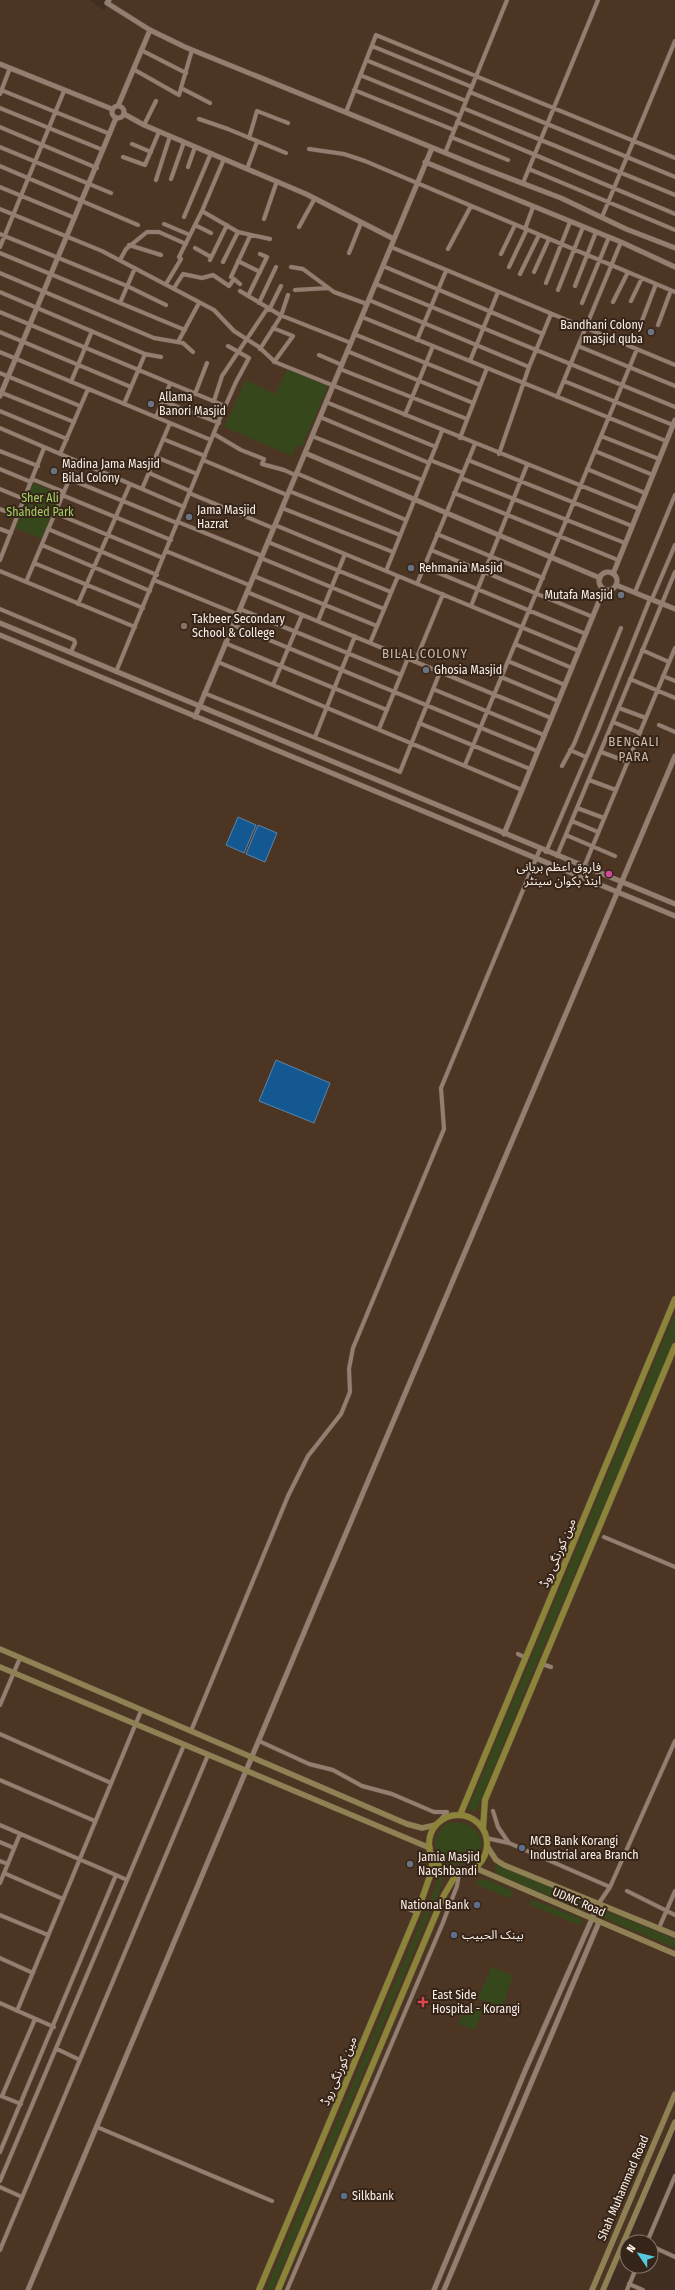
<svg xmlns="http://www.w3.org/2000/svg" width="675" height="2290" viewBox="0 0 675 2290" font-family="'Fira Sans Condensed','Noto Sans Arabic',sans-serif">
<rect width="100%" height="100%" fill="#402e22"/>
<path fill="#4d3524" d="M0,0H89L104,10L108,0H675V2113L601,2290H0Z"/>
<path fill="#36481b" d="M288,368L329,384L302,447L296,445L292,456L224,427L246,380L275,394Z
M31,482L62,495L44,540L13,527Z
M675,1313V1339L526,1688L476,1812L468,1809Z
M446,1823C457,1822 467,1822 475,1830C504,1859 431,1887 435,1838Z
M499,1864L591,1903V1908L585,1911L497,1874L494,1868Z
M442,1876L444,1879L273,2290H266L439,1878Z
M479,1879L488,1880L513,1891L512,1896L509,1898L479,1886L476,1883Z
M531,1899L580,1918L583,1922L579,1925L530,1905Z
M599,1908L675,1939V1948L599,1916L597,1913Z
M491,1967L513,1975L503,2007L478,1999Z
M467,2004L483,2009L475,2030L458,2024Z"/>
<path fill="#145892" stroke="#5985ac" d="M238,817L256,825L244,853L226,845Z
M258,825L277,833L265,862L246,854Z
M276,1060L330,1083L314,1123L259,1101Z"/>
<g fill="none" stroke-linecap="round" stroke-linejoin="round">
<defs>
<path id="minor" d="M372,46L472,87
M141,50L186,73
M366,60L466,101
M133,69L179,95L192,50
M360,75L460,116
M181,88L210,103
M1,90L110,134
M354,90L454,130
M470,92L675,177
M0,94L10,68
M0,108L103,150
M463,108L675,195
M346,112L376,35L675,158
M199,119L228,129L286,153
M457,122L675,214
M144,125L156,101
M0,127L97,168
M451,137L508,160
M249,138L257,111L288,123
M132,144L151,152
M0,147L111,193
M309,149L344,154L365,161L675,292
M445,153L507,0
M123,157L145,165L159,132
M0,166L138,225
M188,167L195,147
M247,169L257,142
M529,169L675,230
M171,179L184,142
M156,180L170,136
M523,183L598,0
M0,187L75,218
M0,209L102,251L214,310L234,331L259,347L275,362L639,509
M202,211L238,232L270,239
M184,217L211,153
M602,217L675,41
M264,219L277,181
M164,224L190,235
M195,225L211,233
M299,227L315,198
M525,229L533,207
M0,234L127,286L166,305
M129,245L161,255
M0,247L64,91
M391,247L675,365
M195,248L211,257
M448,249L471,206
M0,253L185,330
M349,253L361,223
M501,254L515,225
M120,260L126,249L147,232H159L186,244
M210,260L227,225
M238,261L260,272
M223,262L238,232
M383,266L543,334
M291,267L303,269L334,292L367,304
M509,267L527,229
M534,272L549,239
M0,273L154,338L183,343L193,352
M520,274L539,235
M231,277L250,236
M546,283L570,222
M166,284L181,259L179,257L202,211L224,159
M376,284L675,407
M575,286L596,232
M174,288L183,274L202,278L213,275L229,286L234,279L240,284
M295,290L328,288
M558,290L583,227
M240,291L280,315L351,343
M0,292L145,354L161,357
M248,296L267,257L260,254
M369,300L529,367
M631,301L642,278
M613,302L628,272
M120,303L135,268
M259,303L276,267
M582,303L609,237
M269,310L281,286
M0,312L225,406
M362,317L666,441
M658,325L671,290
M640,326L656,284
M273,328L293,336L274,362
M0,332L131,387
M354,334L480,385
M417,340L446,271
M178,342L199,303
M578,346L675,386
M260,349L281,316L288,295
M347,351L473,403
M0,352L211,440
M319,355L342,365
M470,361L498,292
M340,369L467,419
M0,373L80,406
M564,381L673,425
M71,382L92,331
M0,392L74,422
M195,394L207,363
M557,397L621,242
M163,401L219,423
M214,401L222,376L267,309
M326,402L436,447
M124,404L145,354
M0,411L67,439
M405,415L433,346
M156,417L170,384
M320,417L429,463
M0,428L184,507
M214,434L241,450L264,459L262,464L284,470L295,475
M312,436L422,480
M601,436L659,459
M460,438L487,368
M163,439L205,456
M0,451L38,466
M595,451L653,475
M60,454L88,389
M499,454L529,367L551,314
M156,457L197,474
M203,460L287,495
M430,460L463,473
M468,460L632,526
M0,469L31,482
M587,469L645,493
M149,473L190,491
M296,473L406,520
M461,478L625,543
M32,479L64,492
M69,479L177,523
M0,489L24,499
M142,489L170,423
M289,491L400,535
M189,493L273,528
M454,493L618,560
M62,495L171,540
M282,508L393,552
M0,509L18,516
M55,513L163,558
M178,522L262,556
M275,525L579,651
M0,529L11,533
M48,529L157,575
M437,534L543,578
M268,542L391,592
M42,545L150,591
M431,550L593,617
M166,551L249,585
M261,558L384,609
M0,560L44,448
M34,563L143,608
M424,567L586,634
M0,571L135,627
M386,571L442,431
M254,576L377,626
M154,580L237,614
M26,582L77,461
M417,584L475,444
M247,592L551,718
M635,592L675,495
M652,599L675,545
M78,604L130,484
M471,606L527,465
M0,609L74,640L75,643L71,652
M240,609L401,675
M318,621L345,554
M233,625L537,751
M225,643L387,710
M370,643L398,576
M515,644L572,668
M642,650L669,662
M508,661L565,685
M218,662L522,790
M415,662L443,594
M116,672L220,418L236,382L249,358L228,346
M663,676L675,681
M501,677L558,701
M630,679L675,698
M273,685L302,615
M433,689L544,735
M204,693L400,772L440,672
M619,708L646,718
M613,722L640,733
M419,723L530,769
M659,725L675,732
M379,729L408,658
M315,737L355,636
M570,750L586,757
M601,752L628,762
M465,765L637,349
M562,766L574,744L621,628
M589,780L616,790
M577,808L604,818
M572,821L598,832
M566,835L615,856
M546,852L598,730L650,599
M557,856L675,572
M584,867L675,648
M604,1537L675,1567
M518,1654L526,1658
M542,1664L551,1667
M0,1705L20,1658
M191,1731L288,1496L308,1456L341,1414L350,1392L349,1369L353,1348L444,1129L441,1088L540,849
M0,1734L111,1783
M259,1741L309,1764L333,1770L362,1786L392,1794L434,1812H447
M0,1780L95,1821
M493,1811L498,1827L509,1843L610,1887
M0,1825L116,1875
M436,1825L447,1812
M486,1838L509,1843
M0,1842L14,1848
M0,1861L8,1864
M4,1873L63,1899
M0,1883L20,1834
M627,1891L675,1915
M599,1903L610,1887L675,1741
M409,1909L417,1913
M0,1915L48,1935
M659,1928L675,1891
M0,1958L33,1973
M0,2003L54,2027
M17,2011L141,1711
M57,2049L80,2060
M1,2096L21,2104
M2,2096L35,2019
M97,2127L272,2201
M0,2152L116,1875L127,1880
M0,2181L184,1745
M0,2187L22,2197
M647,2242L675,2176
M651,2246L675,2257
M0,2250L208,1755
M629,2284L643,2290
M287,2290L442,1925L457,1886L459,1873
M627,2290L637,2266"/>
<path id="tertiary" d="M109,0L107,3L150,30L185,47L480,167L561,198L626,229L675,248
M0,64L112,109
M112 112a6 6 0 1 1 12 0a6 6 0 1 1-12 0Z
M118,106L150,30
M124,114L144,125L306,194L394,239
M425,162L621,242L675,267
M0,396L116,118
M305,453L600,578
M599 581a9 9 0 1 1 18 0a9 9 0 1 1-18 0Z
M613,574L675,420
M616,585L675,609
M0,623L675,904
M0,635L675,916
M195,717L432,148
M504,834L604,589
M28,2290L316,1604L675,756
M434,2290L525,2071L599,1903
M444,2290L599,1922"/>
<path id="secondary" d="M0,1649L407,1824L422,1828L436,1825
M0,1667L430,1848
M487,1846L496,1860L504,1865L675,1935
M475,1868L675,1954
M592,2290L675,2094
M603,2290L675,2122"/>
<path id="primary" d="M460,1815L675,1299
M429 1844a29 29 0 1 1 58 0a29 29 0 1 1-58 0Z
M483,1829L485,1800L675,1346
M259,2290L417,1913L431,1873L433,1858
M278,2290L444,1895L457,1873"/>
</defs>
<use href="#minor" stroke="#594a3f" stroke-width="5"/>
<use href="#tertiary" stroke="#594a3f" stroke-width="6"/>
<use href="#secondary" stroke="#594a3f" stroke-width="6"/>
<use href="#primary" stroke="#594a3f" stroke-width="7"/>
<use href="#minor" stroke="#937e70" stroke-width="4"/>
<use href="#tertiary" stroke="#937e70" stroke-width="5"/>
<use href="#secondary" stroke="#908154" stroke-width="5.5"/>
<use href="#primary" stroke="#8c8438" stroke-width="6"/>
</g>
<g fill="#6b7280" stroke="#352418" stroke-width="1.5">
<circle cx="651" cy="332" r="4"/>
<circle cx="151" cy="404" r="4"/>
<circle cx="54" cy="471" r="4"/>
<circle cx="189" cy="517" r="4"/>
<circle cx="411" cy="568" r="4"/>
<circle cx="621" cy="595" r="4"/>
<circle cx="426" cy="670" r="4"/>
<circle cx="410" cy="1864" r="4"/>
</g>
<circle fill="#8d6e63" stroke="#352418" stroke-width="1.5" cx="184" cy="626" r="4"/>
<circle fill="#d1479c" stroke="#352418" stroke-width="1.5" cx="609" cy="874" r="4"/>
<g fill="#5c6f8a" stroke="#352418" stroke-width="1.5">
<circle cx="522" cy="1848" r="4"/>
<circle cx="477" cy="1905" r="4"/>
<circle cx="454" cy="1935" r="4"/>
<circle cx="344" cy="2196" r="4"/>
</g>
<path fill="#e0444e" stroke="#352418" stroke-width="1.5" d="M421 1996h4v4h4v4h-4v4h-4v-4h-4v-4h4z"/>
<g text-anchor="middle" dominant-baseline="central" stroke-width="4" stroke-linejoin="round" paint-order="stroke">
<g font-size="12" fill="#fbefe7" stroke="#352418" text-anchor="start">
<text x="643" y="325" text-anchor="end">Bandhani Colony<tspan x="643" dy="14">masjid quba</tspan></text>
<text x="159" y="397">Allama<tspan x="159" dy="14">Banori Masjid</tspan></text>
<text x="62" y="464">Madina Jama Masjid<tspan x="62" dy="14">Bilal Colony</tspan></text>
<text x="197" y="510">Jama Masjid<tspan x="197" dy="14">Hazrat</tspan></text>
<text x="419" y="568">Rehmania Masjid</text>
<text x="613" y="595" text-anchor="end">Mutafa Masjid</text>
<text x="192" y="619">Takbeer Secondary<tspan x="192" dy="14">School &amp; College</tspan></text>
<text x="434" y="670">Ghosia Masjid</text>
<text x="601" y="867" text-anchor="end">فاروق اعظم بریانی<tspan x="601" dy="14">اینڈ پکوان سینٹر</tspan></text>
<text x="530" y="1841">MCB Bank Korangi<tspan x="530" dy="14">Industrial area Branch</tspan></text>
<text x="418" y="1857">Jamia Masjid<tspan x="418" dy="14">Naqshbandi</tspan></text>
<text x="469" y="1905" text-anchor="end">National Bank</text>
<text x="462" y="1935">بينک الحبيب</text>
<text x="432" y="1995">East Side<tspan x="432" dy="14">Hospital - Korangi</tspan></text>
<text x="352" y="2196">Silkbank</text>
</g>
<g font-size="12" fill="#a5d064" stroke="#352418">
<text x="40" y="498">Sher Ali<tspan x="40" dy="14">Shahded Park</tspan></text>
</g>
<g font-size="12" fill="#fbefe7" stroke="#352418">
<text transform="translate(558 1553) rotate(-67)">مین کورنگی روڈ</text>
<text transform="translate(579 1902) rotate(23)">UDMC Road</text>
<text transform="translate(339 2071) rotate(-67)">مین کورنگی روڈ</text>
<text transform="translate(623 2188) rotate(-67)">Shah Muhammad Road</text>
</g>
<g font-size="13" letter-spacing="1" fill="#d0baab" stroke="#352418">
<text x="425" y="653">BILAL COLONY</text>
<text x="634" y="741">BENGALI<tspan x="634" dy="15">PARA</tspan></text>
</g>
</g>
<g transform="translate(639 2254) rotate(305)"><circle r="19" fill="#352418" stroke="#84756b"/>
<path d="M0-3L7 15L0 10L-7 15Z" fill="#55cadf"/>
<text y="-6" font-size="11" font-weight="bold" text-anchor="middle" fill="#fbefe7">N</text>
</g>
</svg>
